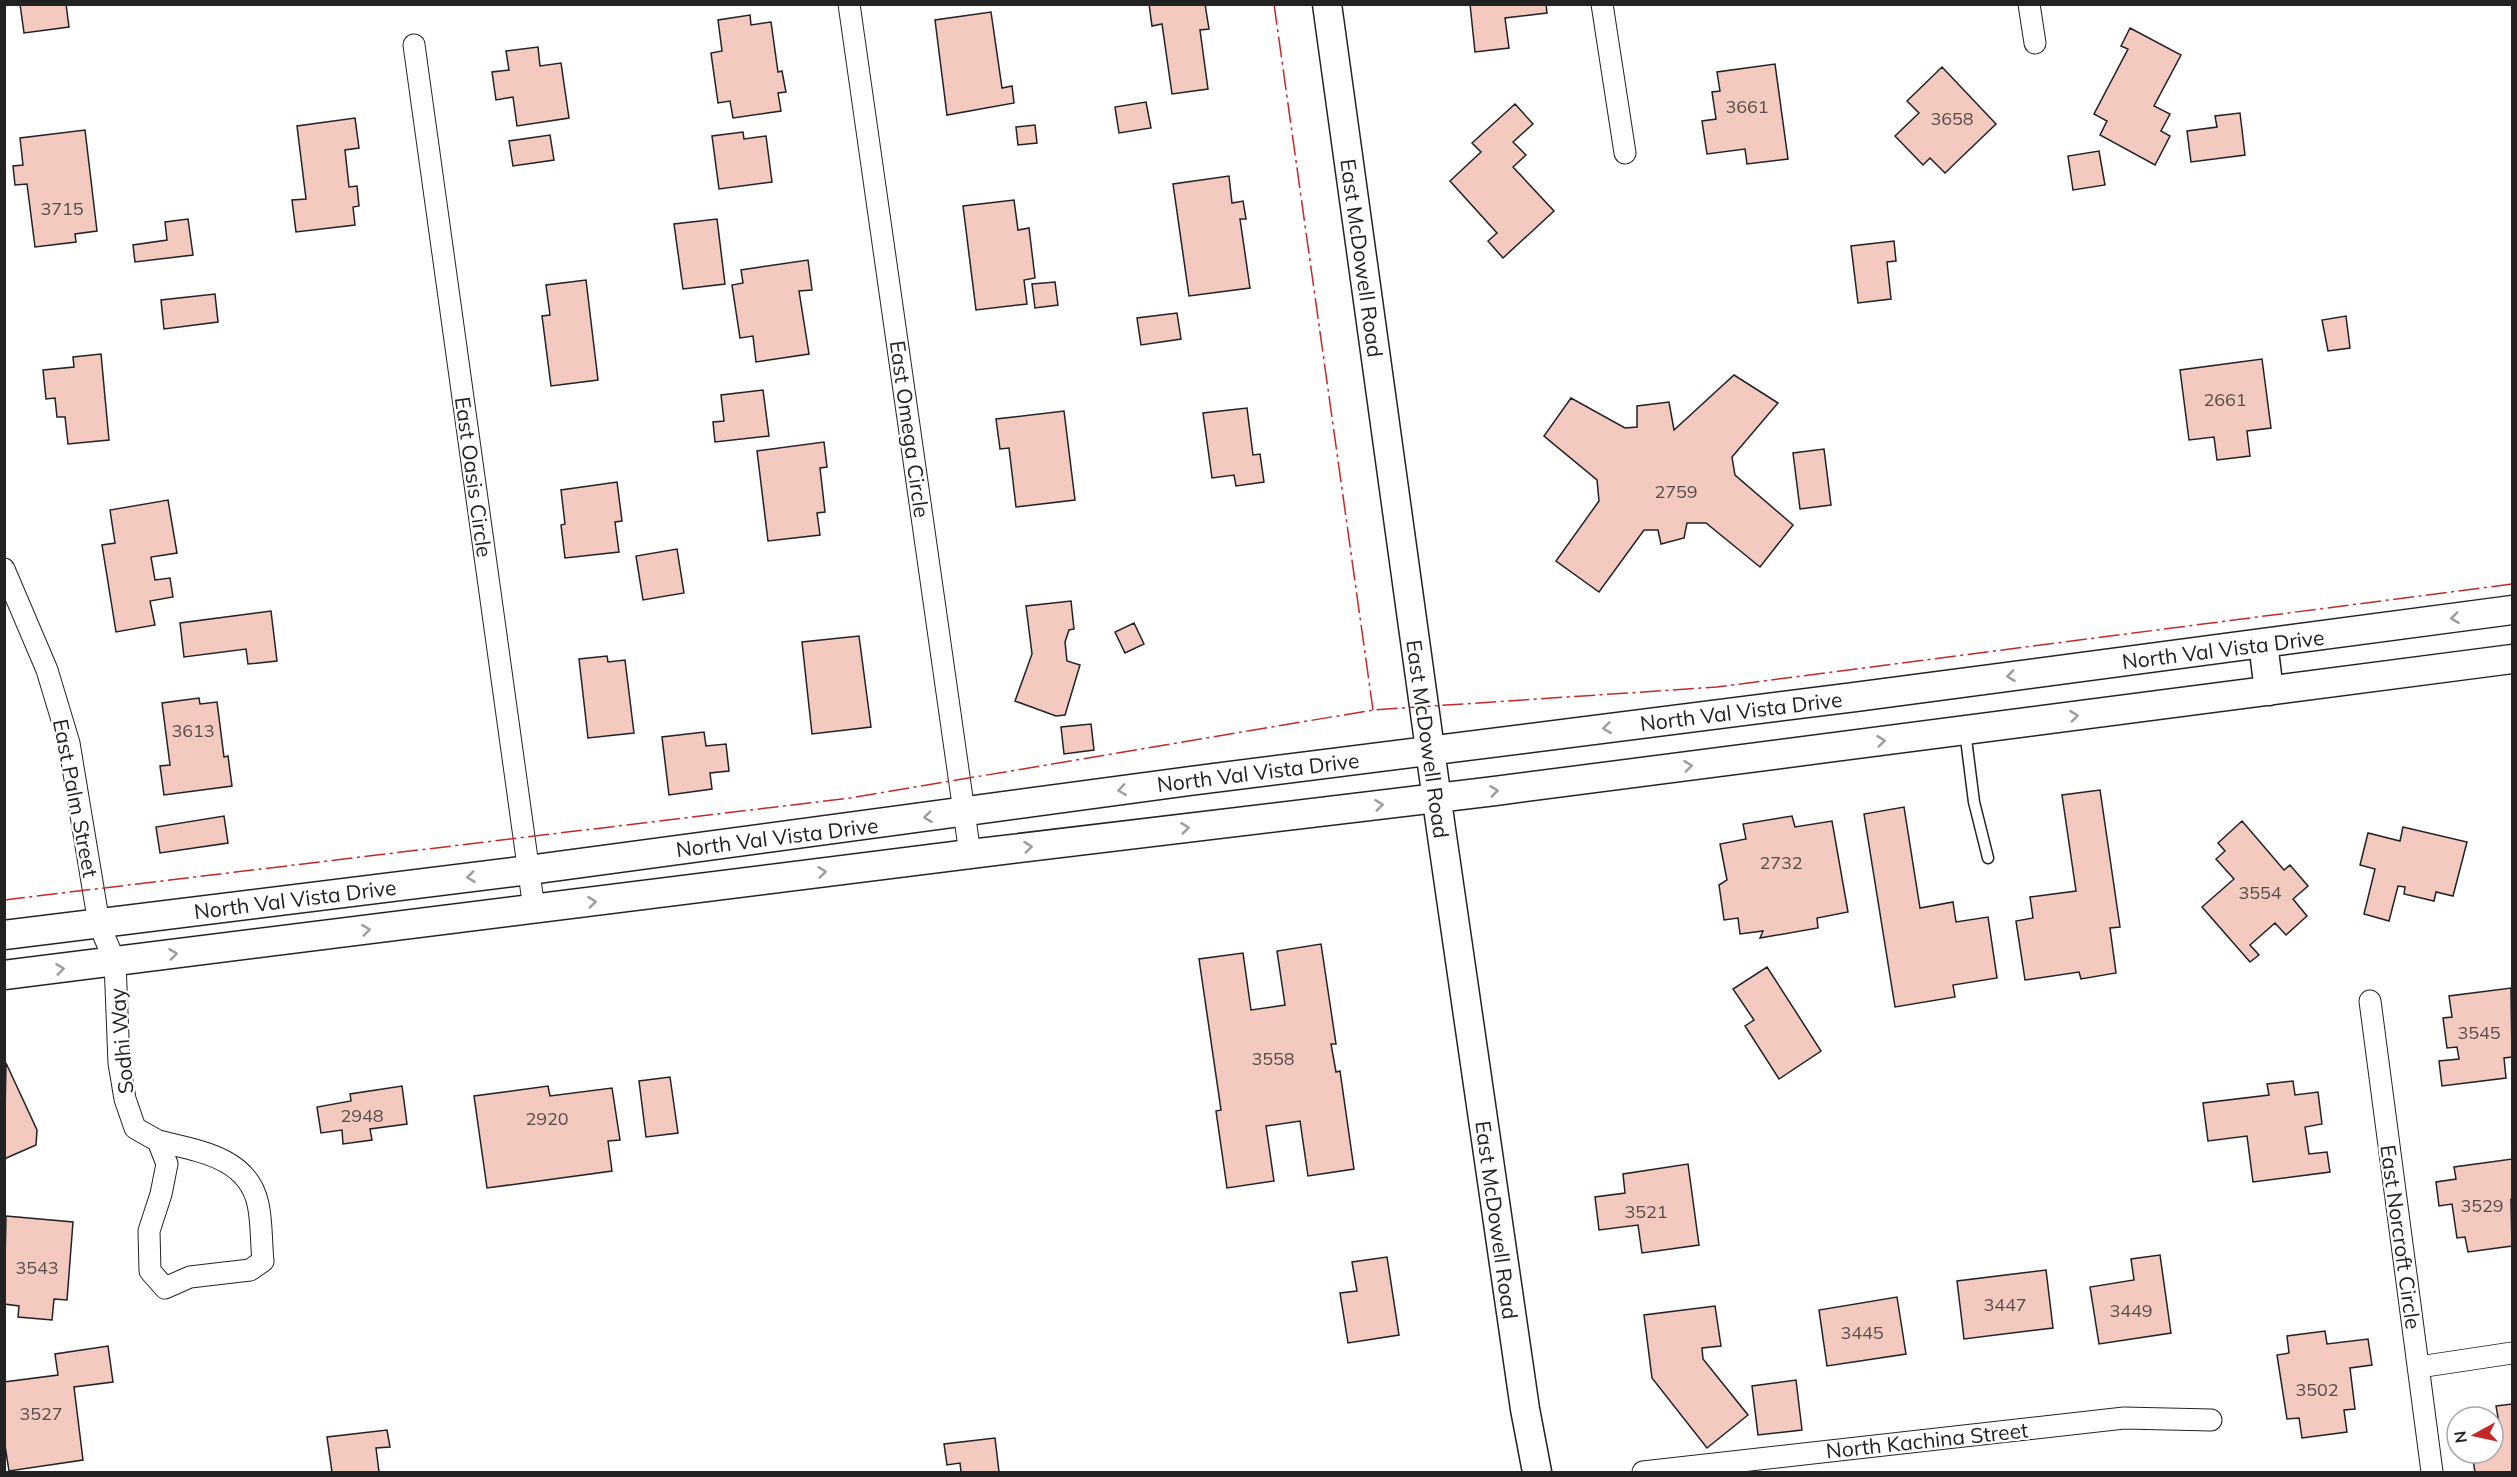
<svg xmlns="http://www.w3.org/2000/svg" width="2517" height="1477" viewBox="0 0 2517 1477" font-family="Mulish,sans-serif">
<rect width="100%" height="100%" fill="#fff"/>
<path fill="#f3c9c0" stroke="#222" stroke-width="1.5" d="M20,4H66L69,27L24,33Z
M1149,4H1205L1209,29L1200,30L1208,89L1172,94L1162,24L1152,26Z
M1470,4H1546L1547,13L1505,18L1509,48L1475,52Z
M991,12L1002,88L1012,86L1014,103L947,115L935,20Z
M750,15L751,25L771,22L778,72L782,71L786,92L778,93L781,111L733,118L730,101L718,103L711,53L722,51L718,20Z
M2130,28L2181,55L2154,106L2170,114L2161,131L2170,136L2155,165L2100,135L2107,121L2094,114L2128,49L2121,46Z
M538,47L540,66L561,63L569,118L517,126L513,97L496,100L492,72L509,70L506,51Z
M1775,64L1788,159L1747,164L1745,149L1707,154L1702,121L1716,119L1712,92L1720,91L1717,72Z
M1942,67L1996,124L1945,173L1930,158L1923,165L1895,136L1919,113L1907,101Z
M1146,102L1151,128L1119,133L1115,107Z
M1515,104L1533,124L1513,142L1526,155L1513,167L1554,211L1503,258L1488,241L1497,233L1450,181L1481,152L1472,143Z
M2240,113L2245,155L2191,162L2187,131L2217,127L2215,116Z
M355,118L359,148L345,150L349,187L357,186L359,206L353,207L355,225L296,232L292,200L306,199L297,126Z
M1035,125L1037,143L1018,145L1016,127Z
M85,130L97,231L75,234L76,242L35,247L27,184L15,185L13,166L23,165L20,138Z
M743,132L744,139L766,136L772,182L719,189L712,136Z
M550,135L554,160L513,166L509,141Z
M2099,151L2105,185L2073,190L2068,156Z
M1229,176L1232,203L1243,201L1246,219H1240L1250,288L1189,296L1173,184Z
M1014,200L1018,230L1029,228L1035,278L1024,280L1027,304L976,310L963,206Z
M188,219L193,255L135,262L133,245L167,240L165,222Z
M717,219L725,284L683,289L674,224Z
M1894,241L1896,261L1887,262L1891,299L1858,303L1851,246Z
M808,260L812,290L799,291L809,354L756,362L753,336L740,338L732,285L743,283L741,270Z
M586,280L598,380L551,386L542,316L550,315L546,285Z
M1055,282L1058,305L1035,308L1032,284Z
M215,294L218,322L164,329L161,300Z
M1177,313L1181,339L1141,345L1137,318Z
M2346,316L2350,348L2328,351L2322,320Z
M101,354L109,440L68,444L65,417H57L55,398L46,399L43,370L74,367L73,357Z
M2262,359L2271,428L2247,431L2250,456L2217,460L2214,437L2189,440L2180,370Z
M1734,375L1778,403L1732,457L1735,475L1793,525L1760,567L1706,523H1687L1684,538L1661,544L1658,530H1644L1599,592L1556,561L1599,501L1597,480L1544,436L1571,398L1625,428L1637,427V406L1669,402L1674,430Z
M763,390L769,436L715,442L713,422L724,421L721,395Z
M1247,408L1253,455L1260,454L1264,482L1236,486L1234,475L1212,478L1203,413Z
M1064,411L1075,500L1016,507L1009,448L1000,449L996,419Z
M824,442L827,467L820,468L825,512L817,513L820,535L768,541L757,451Z
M1824,449L1831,505L1800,509L1793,453Z
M617,482L622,521L615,522L619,552L565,558L561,525L565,524L561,490Z
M168,500L177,553L151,557L155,580L170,578L173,597L150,601L155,625L116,632L102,545L115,543L110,510Z
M677,549L684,593L643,600L636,556Z
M1071,601L1074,629L1069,630L1065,642L1067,661L1080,665L1065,715L1056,716L1015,701L1032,654L1026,606Z
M271,611L277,661L248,664L246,649L184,657L180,623Z
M1134,623L1144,644L1125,653L1115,632Z
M859,636L871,727L812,734L802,642Z
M607,656L608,662L625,660L634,733L588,738L579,659Z
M199,698L200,704L217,702L224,757L228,756L232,786L164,795L160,766L170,765L162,703Z
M1091,724L1094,750L1064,754L1061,727Z
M704,732L706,746L726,744L729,771L710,773L712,789L669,795L662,737Z
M2100,790L2120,927L2110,928L2116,973L2081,979L2079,972L2025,980L2016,921L2033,918L2030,897L2076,891L2062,795Z
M1904,807L1920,908L1953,902L1956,922L1988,917L1997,978L1953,985L1955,997L1895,1007L1864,814Z
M224,816L228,843L160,853L156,827Z
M1792,816L1795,827L1832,821L1848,912L1817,918L1818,928L1760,938L1763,931L1740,934L1738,918L1724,920L1719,885L1727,880L1720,844L1746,839L1743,824Z
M2242,821L2284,870L2290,865L2308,886L2293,899L2307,916L2286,935L2275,923L2250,945L2259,955L2250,962L2202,907L2234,879L2216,859L2225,851L2218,843Z
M2403,827L2467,842L2453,896L2436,892L2434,901L2404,894L2405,887L2398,886L2389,921L2364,914L2375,869L2360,865L2368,833L2400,841Z
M1321,944L1336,1044H1331L1336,1072L1340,1071L1354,1169L1308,1176L1300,1121L1266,1126L1274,1181L1227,1188L1216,1111L1221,1110L1199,959L1243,953L1251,1010L1285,1005L1277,951Z
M1767,967L1821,1051L1779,1079L1745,1026L1754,1020L1733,989Z
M2511,988L2512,1057L2504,1058L2506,1078L2442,1086L2439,1061L2459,1059L2457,1047L2447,1048L2443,1018L2452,1017L2449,996Z
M6,1063L37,1130L36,1145L4,1159Z
M670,1077L678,1133L646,1137L639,1081Z
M2293,1081L2295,1095L2318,1092L2322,1124L2305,1127L2309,1154L2327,1152L2330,1172L2253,1182L2247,1136L2208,1141L2203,1103L2269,1095L2267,1084Z
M402,1086L407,1124L370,1129L372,1140L343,1144L342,1130L321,1133L317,1107L351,1101L350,1094Z
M548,1086L550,1096L612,1088L620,1140L608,1141L612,1171L487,1188L474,1096Z
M2512,1159V1198L2511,1199L2512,1246L2468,1252L2465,1237L2457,1238L2452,1204L2439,1206L2436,1182L2456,1179L2454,1167Z
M1688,1164L1699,1245L1642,1253L1638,1225L1599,1230L1595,1197L1625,1193L1623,1174Z
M6,1216L73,1222L67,1300L54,1299L52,1320L18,1317L19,1306L4,1304Z
M2160,1255L2171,1333L2099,1344L2090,1287L2134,1280L2131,1259Z
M1387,1257L1399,1335L1348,1343L1340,1293L1357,1291L1352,1262Z
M2046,1270L2053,1328L1964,1339L1957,1281Z
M1897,1297L1906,1354L1827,1366L1819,1310Z
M1715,1306L1721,1346L1702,1348L1703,1359L1748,1415L1707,1448L1652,1378L1644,1315Z
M2325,1331L2327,1344L2368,1339L2372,1365L2350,1368L2355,1409L2344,1410L2347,1432L2302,1438L2299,1418L2287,1419L2277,1355L2289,1353L2287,1336Z
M108,1346L113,1382L74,1387L83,1460L9,1471L4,1439V1382L58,1375L55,1354Z
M1796,1380L1802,1430L1758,1435L1752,1386Z
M2512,1404V1472H2475L2472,1454L2493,1453V1423H2499L2496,1406Z
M387,1430L390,1447L376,1448L379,1472H332L327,1437Z
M995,1438L999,1472H961L960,1463L947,1465L944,1444Z"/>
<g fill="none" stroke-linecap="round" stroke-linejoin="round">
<defs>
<path id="lane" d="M1965,731L1974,802L1988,858"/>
<path id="street" d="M849,4L970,854
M1602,4L1625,153
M2029,4L2035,43
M414,45L534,909
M4,569L47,670L69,743L99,924L115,962L119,1063L125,1099L135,1128L158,1141L167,1164L161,1194L149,1231L150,1271L165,1288L190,1277L250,1270L263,1261C261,1242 262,1222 258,1204C248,1157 198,1151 158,1141
M2370,1001L2432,1472
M2419,1367L2512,1353
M1643,1472L2124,1418L2211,1420"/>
<path id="secondary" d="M1327,4L1441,829L1525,1409L1537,1472
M2263,643L2269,691
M4,935L529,870L1190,781L1855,697L2512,610
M4,975L970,854L1495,791L2512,659"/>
</defs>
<use href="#lane" stroke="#222" stroke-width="13"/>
<use href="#street" stroke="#222" stroke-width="23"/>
<use href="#secondary" stroke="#222" stroke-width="31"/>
<use href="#lane" stroke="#fff" stroke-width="10"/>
<use href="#street" stroke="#fff" stroke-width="21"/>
<use href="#secondary" stroke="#fff" stroke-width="28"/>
<path stroke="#c62828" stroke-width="1.5" stroke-dasharray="21 4.5 3 4.5" stroke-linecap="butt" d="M1274,4L1373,710
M4,900L850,798L1373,710L1717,687L2512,584"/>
</g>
<defs><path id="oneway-chevron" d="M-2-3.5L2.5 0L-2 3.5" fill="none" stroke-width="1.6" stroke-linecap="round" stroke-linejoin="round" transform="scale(1.5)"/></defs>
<g stroke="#9c9c9c">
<use href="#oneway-chevron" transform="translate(2455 618) rotate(173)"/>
<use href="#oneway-chevron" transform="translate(2011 676) rotate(173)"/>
<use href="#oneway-chevron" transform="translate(2074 716) rotate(-7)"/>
<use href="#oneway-chevron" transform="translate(1607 728) rotate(173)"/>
<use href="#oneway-chevron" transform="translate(1881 741) rotate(-7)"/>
<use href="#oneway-chevron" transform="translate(1688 766) rotate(-7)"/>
<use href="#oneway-chevron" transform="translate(1122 790) rotate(172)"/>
<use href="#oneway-chevron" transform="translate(1494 791) rotate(-7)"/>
<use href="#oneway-chevron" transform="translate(1379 805) rotate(-7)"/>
<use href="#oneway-chevron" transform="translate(928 817) rotate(173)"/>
<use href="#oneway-chevron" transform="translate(1185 828) rotate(-7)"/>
<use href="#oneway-chevron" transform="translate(1028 847) rotate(-7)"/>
<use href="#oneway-chevron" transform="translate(822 872) rotate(-7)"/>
<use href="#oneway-chevron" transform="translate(471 877) rotate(173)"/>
<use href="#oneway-chevron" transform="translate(592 902) rotate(-7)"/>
<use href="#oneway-chevron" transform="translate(366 930) rotate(-7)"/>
<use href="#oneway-chevron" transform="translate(173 954) rotate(-7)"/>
<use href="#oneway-chevron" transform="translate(60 969) rotate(-7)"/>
</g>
<g text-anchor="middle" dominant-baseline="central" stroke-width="4.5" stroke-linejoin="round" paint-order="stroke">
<g font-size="18" fill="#564c4a">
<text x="1747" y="106">3661</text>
<text x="1952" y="118">3658</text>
<text x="62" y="208">3715</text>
<text x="2225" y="399">2661</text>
<text x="1676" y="491">2759</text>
<text x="193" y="730">3613</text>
<text x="1781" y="862">2732</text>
<text x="2260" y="892">3554</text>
<text x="2479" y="1032">3545</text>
<text x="1273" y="1058">3558</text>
<text x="362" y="1115">2948</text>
<text x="547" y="1118">2920</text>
<text x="2482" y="1205">3529</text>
<text x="1646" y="1211">3521</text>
<text x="37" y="1267">3543</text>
<text x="2005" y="1304">3447</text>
<text x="2131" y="1310">3449</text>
<text x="1862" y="1332">3445</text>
<text x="2317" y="1389">3502</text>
<text x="41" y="1413">3527</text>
</g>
<g font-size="21" fill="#222" stroke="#fff">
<text transform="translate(1362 258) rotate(82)">East McDowell Road</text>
<text transform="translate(910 429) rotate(82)">East Omega Circle</text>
<text transform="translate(474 477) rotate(82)">East Oasis Circle</text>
<text transform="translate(2223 649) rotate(-7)">North Val Vista Drive</text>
<text transform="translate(1741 711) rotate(-7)">North Val Vista Drive</text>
<text transform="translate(1428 739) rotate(82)">East McDowell Road</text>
<text transform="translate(1258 772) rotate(-7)">North Val Vista Drive</text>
<text transform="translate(76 798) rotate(79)">East Palm Street</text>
<text transform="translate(777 837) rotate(-7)">North Val Vista Drive</text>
<text transform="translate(295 899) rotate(-7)">North Val Vista Drive</text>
<text transform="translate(121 1041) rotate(-95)">Sodhi Way</text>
<text transform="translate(1497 1220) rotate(82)">East McDowell Road</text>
<text transform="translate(2401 1237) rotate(82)">East Norcroft Circle</text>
<text transform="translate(1927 1440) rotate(-6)">North Kachina Street</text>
</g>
</g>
<rect width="2517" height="1477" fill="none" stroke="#222222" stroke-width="12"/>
<g transform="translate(2475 1435) rotate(262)"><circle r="28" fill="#ffffff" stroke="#a7a7a7" stroke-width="1.5"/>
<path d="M0-4.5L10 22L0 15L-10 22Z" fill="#c62828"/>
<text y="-9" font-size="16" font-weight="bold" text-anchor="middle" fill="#222222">N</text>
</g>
</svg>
